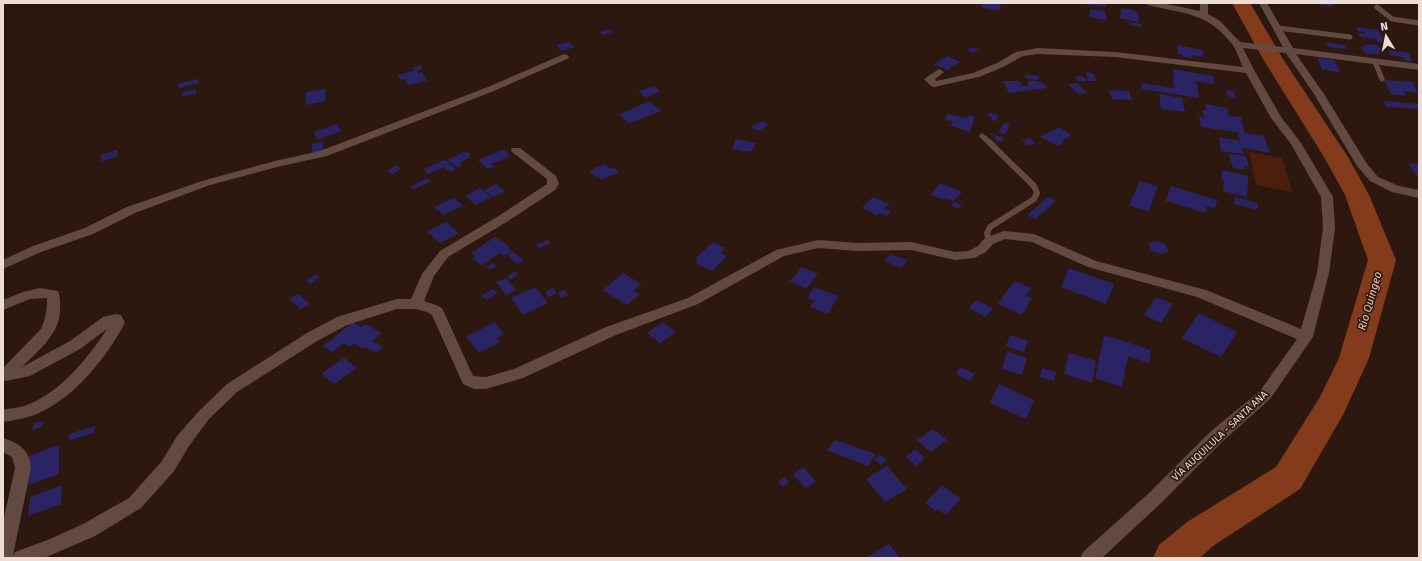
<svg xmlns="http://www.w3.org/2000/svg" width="1422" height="561" viewBox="0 0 1422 561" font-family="'Fira Sans',sans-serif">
<rect width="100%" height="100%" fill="#2d1810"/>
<path fill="#4c1f0c" d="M1249,152L1282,158L1292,192L1256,185Z"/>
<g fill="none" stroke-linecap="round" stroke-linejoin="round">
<path fill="#833b1b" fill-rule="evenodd" d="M1232,3H1250L1283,59L1348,157L1369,195L1396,260L1369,358L1344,413L1300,489L1213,546L1200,558H1153L1159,545L1187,522L1276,467L1320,397L1339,358L1368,260L1345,195L1324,157L1263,59Z"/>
</g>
<path fill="#2a2464" d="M982,3H1001L999,11L981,7Z
M1087,3H1106V7L1087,5Z
M1319,3H1332L1333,7L1320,5Z
M1121,8L1134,10V12L1139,13L1138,22L1120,18Z
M1090,9L1105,11V14L1107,15V20L1089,17Z
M1129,22L1141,24V27L1130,25Z
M1356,27L1378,30L1384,40L1389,41L1391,44L1377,42L1376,39L1360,37L1358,33L1366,34L1365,32L1358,31Z
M609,29L613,32L603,35L599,32Z
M569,42L575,47L562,51L556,45Z
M1325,42L1344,45L1347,49L1328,47Z
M1364,44L1378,45L1384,55L1365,53L1360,46L1366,47Z
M1177,45L1203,50L1204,57L1192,55L1193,58L1183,57V55L1178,54Z
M972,47L979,50L973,53L966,50Z
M1388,50L1409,53L1412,62L1405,61L1402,57L1390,55Z
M947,56L960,62L947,70L934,64Z
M1317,58L1334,60L1341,73L1322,69Z
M421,65L423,69L416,71L418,73L422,72L427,81L408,85L405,79L401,80L398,75L414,71L412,68Z
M1173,69L1213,76L1214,84L1196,81L1199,98L1142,89V83L1174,88Z
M1086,72L1093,73L1096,81H1088Z
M1028,75H1037L1040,78L1037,80H1034L1026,78L1025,76Z
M1083,76L1087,81H1079L1075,77Z
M197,79L199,83L179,88L177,84Z
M1384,80L1412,82L1418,93L1403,91L1406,96L1391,94Z
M1003,81H1019L1022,86H1028L1029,81H1035L1043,83L1047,88L1009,93Z
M1077,83L1087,93L1078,94L1068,84Z
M654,86L660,91L646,98L639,91Z
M195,89L197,93L182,97L181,93Z
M326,89L325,101L305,105L306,92Z
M1109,90L1129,91L1132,100L1112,99Z
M1226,90L1234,91L1236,98L1227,96Z
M1159,94L1182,98L1185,112L1161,109Z
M649,101L662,111L629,123L619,115Z
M1383,101L1419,104V109L1387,107Z
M1205,104L1227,108L1229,116L1241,117L1245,133L1264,136L1270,153L1242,148L1244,154L1221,151L1219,137L1240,141L1238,132L1201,127L1199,116L1204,117L1202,110L1206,111Z
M989,113L998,115L996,121L991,120L992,117L988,116Z
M947,114L967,118L968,115L975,117L970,132L951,126L953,121L945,120Z
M763,121L769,125L758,131L751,127Z
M1004,123L1010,124L1005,134L998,133Z
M337,124L342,131L318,139L313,132Z
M1059,127L1072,135L1061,141L1064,142L1058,146L1040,137Z
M990,133L1004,138L1002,142L994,140L995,136L990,135Z
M1030,138L1036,144L1027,145L1022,140Z
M736,139L756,143L751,152L732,149Z
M323,142V151L312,153V144Z
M504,149L511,156L491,164L494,167L488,169L478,160Z
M117,150L118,156L101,162V155Z
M466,151L471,154L468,156L470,157L460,163L462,165L456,167L447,160Z
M1229,154L1246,156L1249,167L1244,166L1245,170L1233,168Z
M445,160L456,169L450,172L444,167L428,174L424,169Z
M1408,163L1419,164V176H1417Z
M604,164L611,169L614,168L619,172L602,180L598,176L596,177L589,171Z
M396,165L402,168L393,174L387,171Z
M1222,170L1248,176L1247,197L1223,191L1224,181L1222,180Z
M426,178L431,181L413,190L410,187Z
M1140,181L1158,187L1148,212L1129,205Z
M941,183L962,192L953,201L943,198L941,199L930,194Z
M496,184L505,191L493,197L484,190Z
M1171,186L1217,200L1215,209L1207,206L1205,213L1166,201Z
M480,188L491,197L476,205L465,196Z
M873,197L889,204L884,208L891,211L887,216L880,213L877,215L862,208Z
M1048,197L1056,201L1035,219L1027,215Z
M1235,197L1258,203L1257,210L1234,204Z
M454,198L463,206L443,215L434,207Z
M955,202L962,205L958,209L951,205Z
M446,222L459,233L440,243L427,232Z
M495,237L510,247L503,251L508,248L512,251L504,256L500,253L482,265L472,259L476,256L471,253Z
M548,240L551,243L540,248L536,245Z
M1155,241L1165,244L1168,248V252L1160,254L1151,250L1148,244Z
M713,242L725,248L720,253L727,256L712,271L695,263L698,260L695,259Z
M513,252L524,260L517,264L507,255Z
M890,254L907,260L902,268L884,261Z
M493,263L497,266L490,270L486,267Z
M802,267L818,274L806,289L790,281Z
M1069,268L1114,284L1106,304L1061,287Z
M515,271L519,274L511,280L507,277Z
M623,273L641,284L633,291L640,294L627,305L603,290Z
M315,274L320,277L311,284L306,281Z
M506,278L516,290L506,295L496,282Z
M1014,281L1031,288L1026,296L1032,298L1022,315L998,304Z
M535,287L548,303L523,315L511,298Z
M814,287L838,296L828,314L810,307L814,301L807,298Z
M553,288L557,293L549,297L545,292Z
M493,289L498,293L487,300L481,296Z
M564,290L568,295L561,298L558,292Z
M298,294L310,304L301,309L289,299Z
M1156,297L1173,304L1161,323L1144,315Z
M976,300L993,308L986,317L969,308Z
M1199,313L1237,332L1221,357L1182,338Z
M353,322L361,327L366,324L382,333L372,341L383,347L376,353L365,347L363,349L354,343L350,347L343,343L333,352L323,346Z
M495,322L504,334L496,338L500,342L479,353L466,337Z
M663,322L676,332L660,343L647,333Z
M1010,335L1028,341L1024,352L1006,346Z
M1104,335L1151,350L1149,363L1128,356L1122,387L1095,378Z
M1007,351L1027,358L1022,375L1002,369Z
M1069,353L1096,361L1092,383L1064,374Z
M344,358L357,368L334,384L321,374Z
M960,367L975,374L970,381L956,374Z
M1042,368L1056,372L1054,381L1040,377Z
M999,384L1034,400L1026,419L990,403Z
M44,421L42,427L32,430L34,423Z
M95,426L94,433L68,441L69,434Z
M933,429L947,440L930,452L917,440Z
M835,440L876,454L868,466L826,450Z
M59,445V474L28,485L29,456Z
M915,449L925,458L916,466L906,457Z
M880,455L887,460L881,465L874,459Z
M887,466L907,489L885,502L866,479Z
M803,467L816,481L806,488L793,475Z
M784,477L789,482L783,487L778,482Z
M62,485L61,504L28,516L30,497Z
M942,485L961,499L946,515L937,509L935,511L925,503Z
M889,544L900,558H866Z"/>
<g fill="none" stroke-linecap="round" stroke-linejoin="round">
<path stroke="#634a40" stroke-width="5" d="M1377,7L1392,19L1419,23
M1278,28L1350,37
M1375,62L1382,79
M982,136L990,143"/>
<path stroke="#634a40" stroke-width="6" d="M989,142L1034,186L1037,193L1034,199L990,227L987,233L989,241"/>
<path fill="#634a40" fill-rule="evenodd" d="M1147,3H1162L1200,11V3H1208V14L1220,21L1240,42L1283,47L1259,3H1267L1293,48L1419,64V70L1296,54L1324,94L1367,164L1378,177L1399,186L1419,190V198L1392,192L1370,181L1357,166L1314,94L1286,53L1243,48L1254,70L1281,117L1301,143L1333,197L1335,228L1329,273L1313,337L1270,399L1222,442L1160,504L1102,558H1080L1083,552L1148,494L1210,432L1260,391L1297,339L1197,297L1088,267L1032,242L1005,239L993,244L986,252L974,258L955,260L911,250L858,251L818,248L784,256L698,304L616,335L523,378L486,389H474L463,384L432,315L427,312L416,309H397L347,325L317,341L237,392L209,419L189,446L174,471L141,508L95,536L44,558H3V522L15,468L12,457L3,452V438C19,443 30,450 31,468L13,555L15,552L50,539L83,524L129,498L162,461L177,436L199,411L227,384L307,333L337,317L397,299H411L422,274L440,251L497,217L547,184V179L512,152L511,150L512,148H520L556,176L559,184L555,190L505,223L448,257L434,276L424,301L436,305L442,308L473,376L486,377L514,369L606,327L688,298L776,250L818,240L858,243L911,242L955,252L968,251L978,246L985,238L1004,231L1034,234L1096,261L1206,290L1301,329L1317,273L1323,228L1321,197L1291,144L1271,118L1246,73L1115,57L1038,54L1023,56L1003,67L979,77L934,87L931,86L924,79L939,69L944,72L935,79L936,81L973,73L997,63L1016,52L1038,48L1115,52L1243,67C1239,59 1237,50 1232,44C1207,12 1184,14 1148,5Z
M564,54L567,55L569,57L567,59L494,91L327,156L277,167L210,185L135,213L93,234L41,252L3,269V260L33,246L85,228L127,207L202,181L275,161L320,151L488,87Z
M40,288L58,291C60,295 60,300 60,306C62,332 39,350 22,367L70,341L103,317L116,314L121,315L125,323C105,359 77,395 39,413C28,418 15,420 3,422V410C11,408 20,408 27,405C62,391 87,359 107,329L80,349L30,376L6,381L3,380V368L41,329C46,318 47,309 47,298L30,299L3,310V300L23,292Z"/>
</g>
<g text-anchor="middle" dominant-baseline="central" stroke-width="3.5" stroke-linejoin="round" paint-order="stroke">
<g font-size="10" fill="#ecddd7" stroke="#2d1810">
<text transform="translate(1220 436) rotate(-43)">VÍA AUQUILULA - SANTA ANA</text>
</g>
<g font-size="11" font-style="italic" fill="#f5c9b8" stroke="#2d1810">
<text transform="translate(1370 301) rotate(-74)">Río Quingeo</text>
</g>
</g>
<rect width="1422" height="561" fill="none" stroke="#ecddd7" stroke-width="8"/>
<g transform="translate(1386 36) rotate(350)" stroke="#2d1810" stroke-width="3" paint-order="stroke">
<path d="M0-3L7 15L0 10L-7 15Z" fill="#ecddd7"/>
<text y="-6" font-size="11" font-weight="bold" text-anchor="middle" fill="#ecddd7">N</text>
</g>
</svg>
